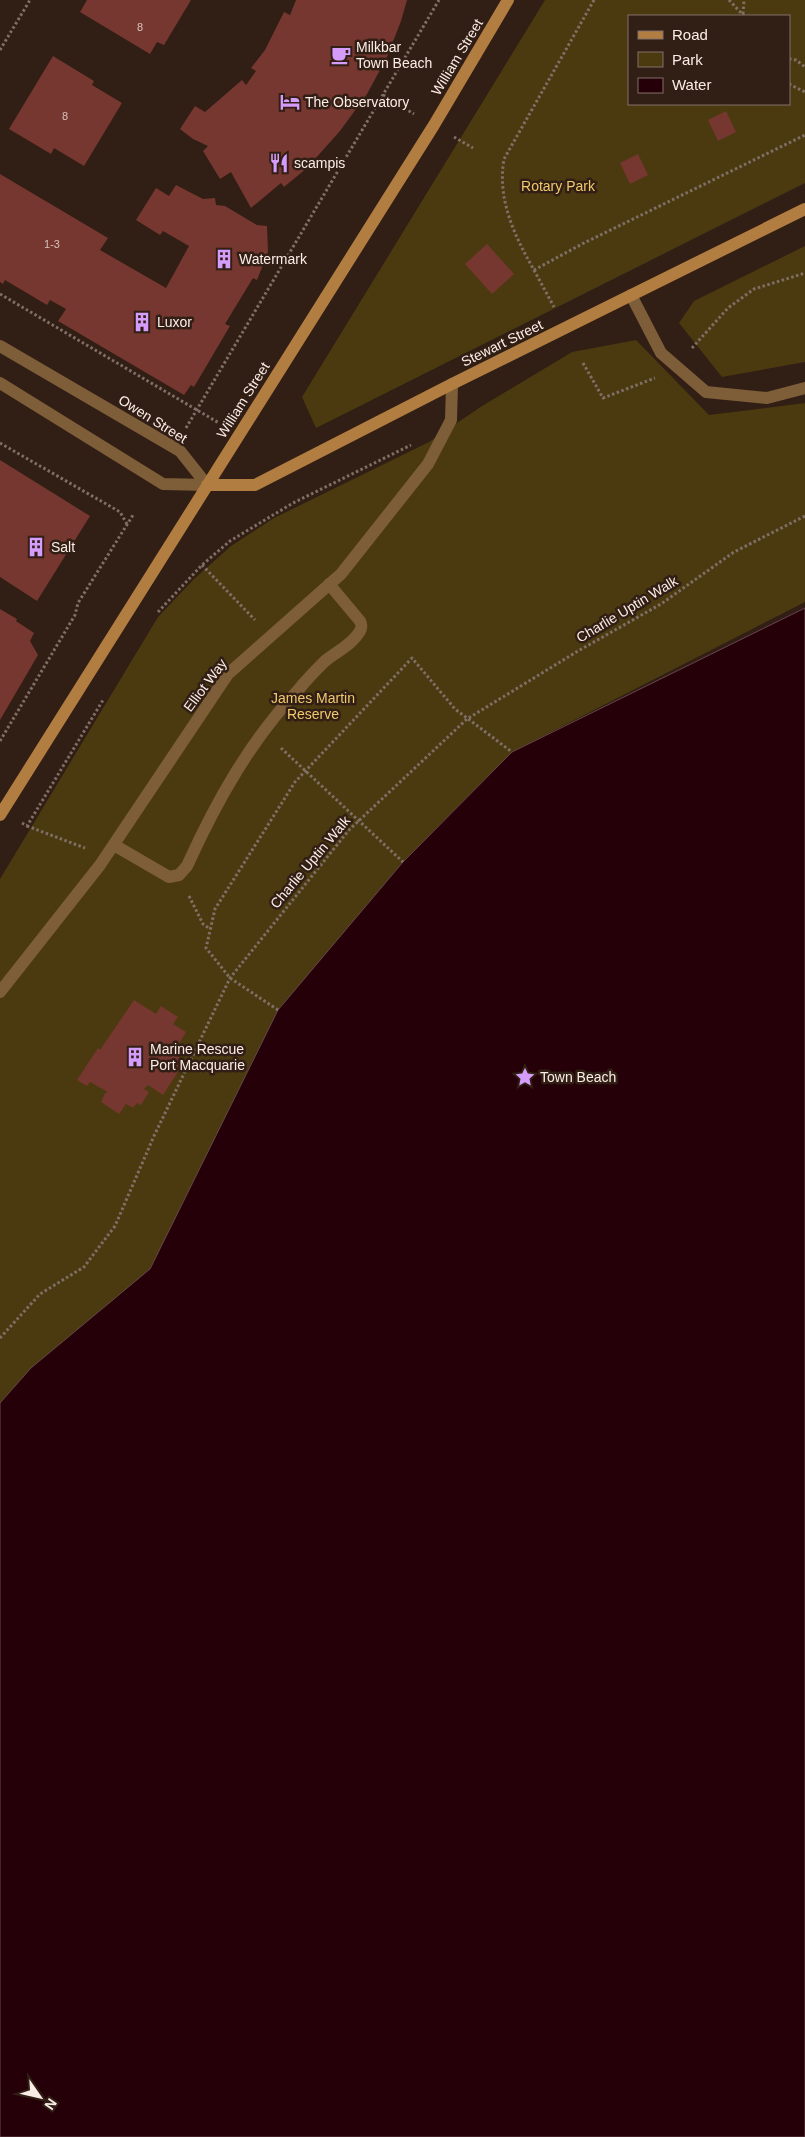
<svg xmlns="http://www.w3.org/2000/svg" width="805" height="2137" viewBox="0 0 805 2137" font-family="Arial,sans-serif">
<rect width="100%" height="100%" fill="#311e14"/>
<path fill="#4b3a10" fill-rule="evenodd" d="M545,0H805V183L316,428L302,397ZM629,16H789V104H629Z
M805,246V362L722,377L679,323L694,301Z
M636,340L709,415L805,403V602L512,752L403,862L278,1010L151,1269L31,1368L0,1403V879L158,617L193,580L231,546L274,518L429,442L482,406L572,352Z"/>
<path fill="#260008" stroke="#66474b" d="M805,608V2137H0V1403L31,1368L150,1269L278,1010L403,862L512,752Z"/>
<path fill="#75372f" d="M87,0H191L164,45L157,42L150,54L80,12Z
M296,0H407L401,21L387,57L367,94L340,131L307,168L284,187L281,183L251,208L231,172L220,179L203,151L208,146L193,139L180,129L195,106L205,112L242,80L246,85L256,71L251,68L265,50L284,12L290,15Z
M53,56L94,81L92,85L122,103L84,166L54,148L51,154L9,129Z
M726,111L736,132L718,141L708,120Z
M638,154L648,175L630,184L620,163Z
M0,174L108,238L100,250L166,288L189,246L163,231L160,235L136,220L156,188L169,196L176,185L203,199L215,198L216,205L225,206L257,225L267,226L268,252L257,280L253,278L225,324L230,326L194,387L191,385L184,395L58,321L66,309L50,300L47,305L5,280L3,284L0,282Z
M487,244L514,274L492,294L465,264Z
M0,460L90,516L37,601L0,577Z
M0,609L17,619L16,621L34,633L30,641L38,655L0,720Z
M134,1000L156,1014L161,1006L178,1017L173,1024L186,1032L173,1054L185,1061L163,1095L148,1085L144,1089L149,1092L141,1105L137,1103L133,1108L126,1104L119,1114L101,1102L105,1093L108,1092L90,1082L87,1086L77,1080L98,1048L100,1050Z"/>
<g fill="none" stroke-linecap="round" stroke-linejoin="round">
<path stroke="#806f66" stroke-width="3" stroke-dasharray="2.5 2.5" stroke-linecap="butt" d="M594,0L504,159C497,199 514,235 534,270L584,243L805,135
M729,0L744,16
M743,14L744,0
M0,50L30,0
M789,59L796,60L805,67
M789,84L805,92
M383,95L414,114
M454,137L473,148
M534,270L554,307
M0,294L219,423
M692,348L728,308L754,289L805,273
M583,363L603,398L655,378
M186,428L439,0
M0,443L120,512L127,524
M202,565L255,620
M158,612L202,565L230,541L293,503L411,445
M0,741L75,615L78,603L133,515
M281,748L403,862
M22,823L27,826L103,700
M27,826L85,848
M189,896L203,924L210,929
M278,1010L230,978L206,948L215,909L295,782L412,658L455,709L512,752
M0,1338L40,1294L84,1267L115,1226L154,1136L230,978L349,830L467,719L578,651L661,604L734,552L805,516"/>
<path stroke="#7e5d39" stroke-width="12" d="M114,845L169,877L179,875L187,866C216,802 250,741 299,689C307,679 316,670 325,661C336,652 353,644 360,631C362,627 362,625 360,621L329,584
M0,992L100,865L228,674L341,574L428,464L451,420L452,384"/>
<path stroke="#7e5d39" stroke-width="12" d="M631,295L661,353L706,392L767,398L805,388
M0,346L180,451L207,485
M0,383L163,484L207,485"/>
<path stroke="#b27d40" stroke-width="12" d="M207,485H255L452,384L805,209
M0,815L434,125L508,0"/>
</g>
<defs>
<symbol id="cafe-bare" viewBox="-9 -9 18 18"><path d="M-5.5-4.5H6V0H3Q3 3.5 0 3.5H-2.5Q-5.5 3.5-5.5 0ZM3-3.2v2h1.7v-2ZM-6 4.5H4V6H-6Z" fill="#d59cfb" stroke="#311e14" stroke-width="2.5" paint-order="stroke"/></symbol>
<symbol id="hotel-bare" viewBox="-9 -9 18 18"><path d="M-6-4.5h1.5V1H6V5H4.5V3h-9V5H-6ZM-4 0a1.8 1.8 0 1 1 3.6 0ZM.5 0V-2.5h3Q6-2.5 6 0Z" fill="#d59cfb" stroke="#311e14" stroke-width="2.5" paint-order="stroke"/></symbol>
<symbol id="restaurant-bare" viewBox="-9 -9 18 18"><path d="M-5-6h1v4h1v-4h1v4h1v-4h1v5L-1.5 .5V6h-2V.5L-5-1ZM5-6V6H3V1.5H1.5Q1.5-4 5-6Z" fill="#d59cfb" stroke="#311e14" stroke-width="2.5" paint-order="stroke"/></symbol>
<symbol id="building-bare" viewBox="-9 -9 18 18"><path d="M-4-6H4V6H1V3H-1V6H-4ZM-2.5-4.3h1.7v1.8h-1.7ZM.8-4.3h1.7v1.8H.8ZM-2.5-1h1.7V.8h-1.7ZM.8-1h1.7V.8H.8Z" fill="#d59cfb" stroke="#311e14" stroke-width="2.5" paint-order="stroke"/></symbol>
<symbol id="sight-bare" viewBox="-9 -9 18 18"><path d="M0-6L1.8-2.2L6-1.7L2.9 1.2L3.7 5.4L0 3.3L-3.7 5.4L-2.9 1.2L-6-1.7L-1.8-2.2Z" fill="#d59cfb" stroke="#311e14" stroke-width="2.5" paint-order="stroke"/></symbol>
</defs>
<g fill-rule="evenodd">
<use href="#cafe-bare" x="327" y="41" width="28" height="28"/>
<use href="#hotel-bare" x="276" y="88" width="28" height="28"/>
<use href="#restaurant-bare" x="265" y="149" width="28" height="28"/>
<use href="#building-bare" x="210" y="245" width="28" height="28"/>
<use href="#building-bare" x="128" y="308" width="28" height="28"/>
<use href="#building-bare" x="22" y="533" width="28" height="28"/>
<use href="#building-bare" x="121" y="1043" width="28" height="28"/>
<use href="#sight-bare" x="511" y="1063" width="28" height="28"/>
</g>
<g text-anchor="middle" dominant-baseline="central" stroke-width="5" stroke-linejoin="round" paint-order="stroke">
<g font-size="11" fill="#dac0b8">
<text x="140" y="27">8</text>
<text x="65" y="116">8</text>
<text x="52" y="244">1-3</text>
</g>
<g font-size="14" fill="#fbede6" stroke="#311e14" text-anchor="start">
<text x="356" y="47">Milkbar<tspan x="356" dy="16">Town Beach</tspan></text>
<text x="305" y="102">The Observatory</text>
<text x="294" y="163">scampis</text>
<text x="239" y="259">Watermark</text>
<text x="157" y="322">Luxor</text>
<text x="51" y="547">Salt</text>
<text x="150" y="1049">Marine Rescue<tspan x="150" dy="16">Port Macquarie</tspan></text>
<text x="540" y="1077">Town Beach</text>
</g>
<g font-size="14" fill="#fbede6" stroke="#311e14">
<text transform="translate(457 57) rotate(-59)">William Street</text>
<text transform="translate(502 343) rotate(-26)">Stewart Street</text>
<text transform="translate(243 400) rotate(-58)">William Street</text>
<text transform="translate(153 419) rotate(32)">Owen Street</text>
<text transform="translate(627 609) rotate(-31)">Charlie Uptin Walk</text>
<text transform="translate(205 685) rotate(-53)">Elliot Way</text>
<text transform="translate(310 862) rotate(-50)">Charlie Uptin Walk</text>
</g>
<g font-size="14" fill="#f0c96c" stroke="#311e14">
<text x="558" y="186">Rotary Park</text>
<text x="313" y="698">James Martin<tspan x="313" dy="16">Reserve</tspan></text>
</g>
</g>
<rect x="628" y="15" width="162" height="90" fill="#311e14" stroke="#827168"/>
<rect x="638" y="31" width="25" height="8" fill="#b27d40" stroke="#827168"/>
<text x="672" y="40" font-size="15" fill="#fbede6">Road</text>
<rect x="638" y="52" width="25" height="15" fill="#4b3a10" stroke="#827168"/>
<text x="672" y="65" font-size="15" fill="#fbede6">Park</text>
<rect x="638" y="78" width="25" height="15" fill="#260008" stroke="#827168"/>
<text x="672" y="90" font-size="15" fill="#fbede6">Water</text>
<g transform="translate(40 2097) rotate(124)" stroke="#311e14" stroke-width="4" paint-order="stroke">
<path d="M0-4L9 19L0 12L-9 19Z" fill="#fbede6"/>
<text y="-8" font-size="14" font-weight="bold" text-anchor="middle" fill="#fbede6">N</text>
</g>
</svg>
